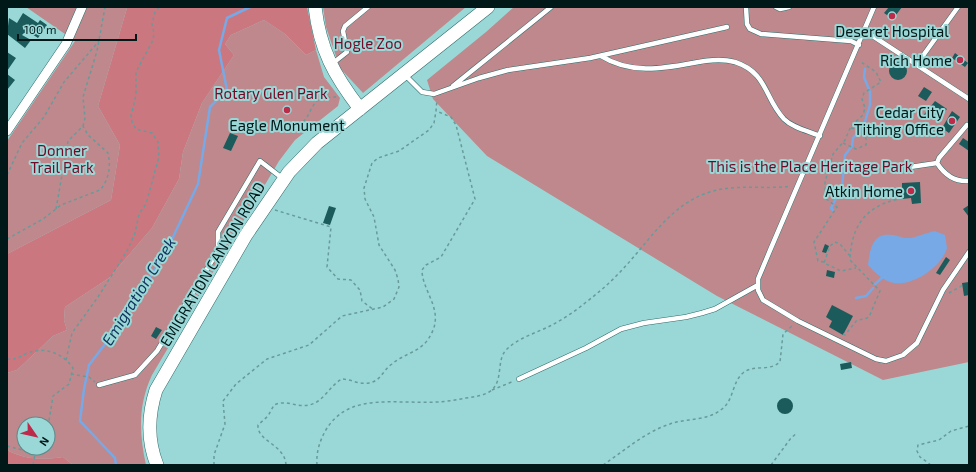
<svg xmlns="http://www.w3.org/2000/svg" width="976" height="472" viewBox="0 0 976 472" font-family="'Exo 2',sans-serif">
<rect width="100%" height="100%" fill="#9ad8d7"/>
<path fill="#bf888c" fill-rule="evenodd" d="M26,7H129L127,8L98,106L120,145L111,200L7,254V141L75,41Z
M323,7H466L363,93L340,68L326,27Z
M514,7H969V362L883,380L717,296L487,156L433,99L427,80L486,32Z
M264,20L285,34L306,55L316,50L324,77L340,98L338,106L295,140L279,161L152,375C138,405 139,433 146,465H73L63,457C43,460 25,460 7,450V373L17,370L53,336L67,330L64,320L65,307L109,278L152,228L179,179L183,152L202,103L234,55L225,44L231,35ZM24,424H48V448H24Z"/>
<path fill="#cb777f" d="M129,7H307L316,50L306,55L285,34L264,20L231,35L225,44L234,55L202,103L183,152L179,179L152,228L109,278L65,307L64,320L67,330L53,336L17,370L7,373V254L111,200L120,145L98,106L127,8Z
M7,450C25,460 43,460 63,457L73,465H7Z"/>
<path fill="#77a9e6" d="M935,231L945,235L947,248C942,267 910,289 890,282C882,279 874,272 868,265C870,250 872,232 892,235C896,235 900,237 904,238C915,239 924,233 935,231Z"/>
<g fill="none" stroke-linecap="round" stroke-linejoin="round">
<path stroke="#77a9e6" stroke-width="2.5" d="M833,210L831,208L842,187L845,155L852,146L853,138L863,128L870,105V92L864,77L865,69
M875,284L883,277
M856,298L866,296L873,288
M116,465L115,458L80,421L84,389L89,365L115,331L165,254L198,184L210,107L227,90L219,50L227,18L250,7"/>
</g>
<path fill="#1b5b5b" d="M889,7H902L893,19L884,13Z
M23,13L38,23L40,20L47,25L38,38L29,32L24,33L22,35L31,40L25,48L7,34L9,18L17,23Z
M7,52L16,58L7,71Z
M955,53L968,63L965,67L952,58Z
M889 71a9 9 0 1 1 18 0a9 9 0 1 1-18 0Z
M7,74L15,80L7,90Z
M924,87L932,92L926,101L918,96Z
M935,101L947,109L943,114L931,106Z
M928,109L933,112L928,119L923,116Z
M952,111L960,117L949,133L942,128Z
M230,133L238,136L231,151L223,148Z
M963,138L969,142V151L959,144Z
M920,182L921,203L912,204L911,198L902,199V183Z
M969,205V217L963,209Z
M329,206L336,208L330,225L323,223Z
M825,244L829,246L826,253L822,252Z
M946,257L950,260L940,275L936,273Z
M827,270L835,272L834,278L826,276Z
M969,282V295L964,296L962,283Z
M832,305L853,316L843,335L829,327L832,321L826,317Z
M156,327L162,330L156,339L151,336Z
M851,362L852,368L841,370L840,364Z
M777 406a8 8 0 1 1 16 0a8 8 0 1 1-16 0Z"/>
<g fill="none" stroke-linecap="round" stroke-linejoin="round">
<defs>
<path id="lane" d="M746,7L747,24L750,29L761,34L851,41L859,45
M776,7L780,9L789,7
M874,7L771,248L758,279V290L763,300L798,321L876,359L886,361L903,355L917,343L943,290L969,252
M865,31L969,99
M601,56C630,74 661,69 693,63C707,60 721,58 735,62C768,73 764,98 784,119C793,128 808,131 820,136
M333,63L347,52L343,31L345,26L368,7
M917,64L958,7
M405,75L422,92L434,94L479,78L508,70L590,58L727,27
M453,86L551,7
M967,125L939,158L937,163C944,174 955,182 969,181
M910,167L937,163
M519,379L586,348L621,329L644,323L686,317L702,313L715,309L758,285
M99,385L135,375L157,351L218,251V232L260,161L282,178"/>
<path id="street" d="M7,131L66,44L82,7"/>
<path id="secondary" d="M315,7C320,50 334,75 360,109
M157,465C147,440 148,415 156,390L246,235L289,172L317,143L488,7"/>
</defs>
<use href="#lane" stroke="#2e6c6b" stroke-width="5.5"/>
<use href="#street" stroke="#2e6c6b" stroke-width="10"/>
<use href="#secondary" stroke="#2e6c6b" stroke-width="14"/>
<path stroke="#689a99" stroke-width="1.5" stroke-dasharray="3 3" stroke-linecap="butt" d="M280,124H300C309,119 310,107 317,101C324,95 331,99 339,96
M843,143L856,149L866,145C868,135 861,129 851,128
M7,175L22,143L44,117L64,82L99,41
M838,190L843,192
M56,209L68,141L83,126L85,118L83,97L97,51L105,7
M275,210L331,227L327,267L338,279L351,280L360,290L362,301L374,310
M7,239L43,219L61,205L100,190C109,180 111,166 108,153L88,135L83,126
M850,256L840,244L835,242L830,246L824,263L841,271L856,268
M824,262L818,261L814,242L837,207L825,198V182L833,154L845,140L851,126L863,115L865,108L862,99L864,93L881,82L876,72L861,62
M949,293L963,285
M843,334L845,335L857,320L865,319L869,317L880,291L850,260C851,227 865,206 899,199
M7,359C15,360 18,358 25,354C43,346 62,352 73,368L69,384L53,396L48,427
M66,360L72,333L98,297L127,251L135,233L139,214L146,204L159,157L158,142L152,133L136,129L132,122L131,116L136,95V72L153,40L154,33L152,24L155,12L159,7
M71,374L89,377L95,382
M492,390L514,381
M7,446L26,451L38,448
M33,465L36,449
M214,465V455L225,424L223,401L236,384L267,359L309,345L342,316L383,307L394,299L399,287L398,279L395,270L379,245L374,217L365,199L364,188L372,163L378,158L399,151L429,130L434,123L436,111
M286,465C285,444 257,442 258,425L268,416L274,405C286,399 297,408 309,405C324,402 329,386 342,379C350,379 360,385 369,383C381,381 383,370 392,364C401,356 414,353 423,345C429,340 434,330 435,323C438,304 422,288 422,270L426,265L441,257L475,199L456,125L451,117L436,111L437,99
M317,465C316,451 320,440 327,428C347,398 380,402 412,402C430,403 448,402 466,398C474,397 482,396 489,392C505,382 495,360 507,349C518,338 536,333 550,326C562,320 574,312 585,303C598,293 610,283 621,271C648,243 669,206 707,193C734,183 764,190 791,186
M603,465C624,451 645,432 670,424C687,418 708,421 722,409C734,400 732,382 743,373C753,364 769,372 780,362L783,334L793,325
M771,465L791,438L797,433
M931,465L920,457L917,451L918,445L939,440L951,431L969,426"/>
<use href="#lane" stroke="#fff" stroke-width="4.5"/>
<use href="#street" stroke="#fff" stroke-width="9"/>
<use href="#secondary" stroke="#fff" stroke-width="13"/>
</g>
<g fill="#bc2b4a" stroke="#9ad8d7" stroke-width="1.5">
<circle cx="892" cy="16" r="4"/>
<circle cx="960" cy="60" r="4"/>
<circle cx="287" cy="110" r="4"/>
<circle cx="952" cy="121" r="4"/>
<circle cx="911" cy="191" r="4"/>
</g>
<g text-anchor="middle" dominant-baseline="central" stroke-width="4" stroke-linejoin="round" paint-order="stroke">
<g font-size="15" fill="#001818" stroke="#9ad8d7" text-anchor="end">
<text x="892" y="31" text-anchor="middle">Deseret Hospital</text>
<text x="952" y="60">Rich Home</text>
<text x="944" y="112">Cedar City<tspan x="944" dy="17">Tithing Office</tspan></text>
<text x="287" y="125" text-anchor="middle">Eagle Monument</text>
<text x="903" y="191">Atkin Home</text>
</g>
<g font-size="15" fill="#720a26" stroke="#9ad8d7">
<text x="368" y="43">Hogle Zoo</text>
<text x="271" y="93">Rotary Glen Park</text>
<text x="62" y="150">Donner<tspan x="62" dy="17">Trail Park</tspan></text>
<text x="810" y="166">This is the Place Heritage Park</text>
</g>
<g font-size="15" fill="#001818" stroke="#9ad8d7">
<text transform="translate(212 264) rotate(-59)">EMIGRATION CANYON ROAD</text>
</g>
<g font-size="16" font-style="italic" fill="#12345c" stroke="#9ad8d7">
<text transform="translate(138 291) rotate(-58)">Emigration Creek</text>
</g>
</g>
<rect width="976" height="472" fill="none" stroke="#001818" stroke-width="16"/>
<g transform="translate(36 436) rotate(124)"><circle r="19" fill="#9ad8d7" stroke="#5c8b8b"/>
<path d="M0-3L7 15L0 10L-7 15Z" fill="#bc2b4a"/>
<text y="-6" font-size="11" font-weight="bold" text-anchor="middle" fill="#001818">N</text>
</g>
<path d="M18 34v6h118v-6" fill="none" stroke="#001818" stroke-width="2"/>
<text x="24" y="34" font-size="12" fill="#001818" stroke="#9ad8d7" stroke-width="3" paint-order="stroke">100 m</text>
</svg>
